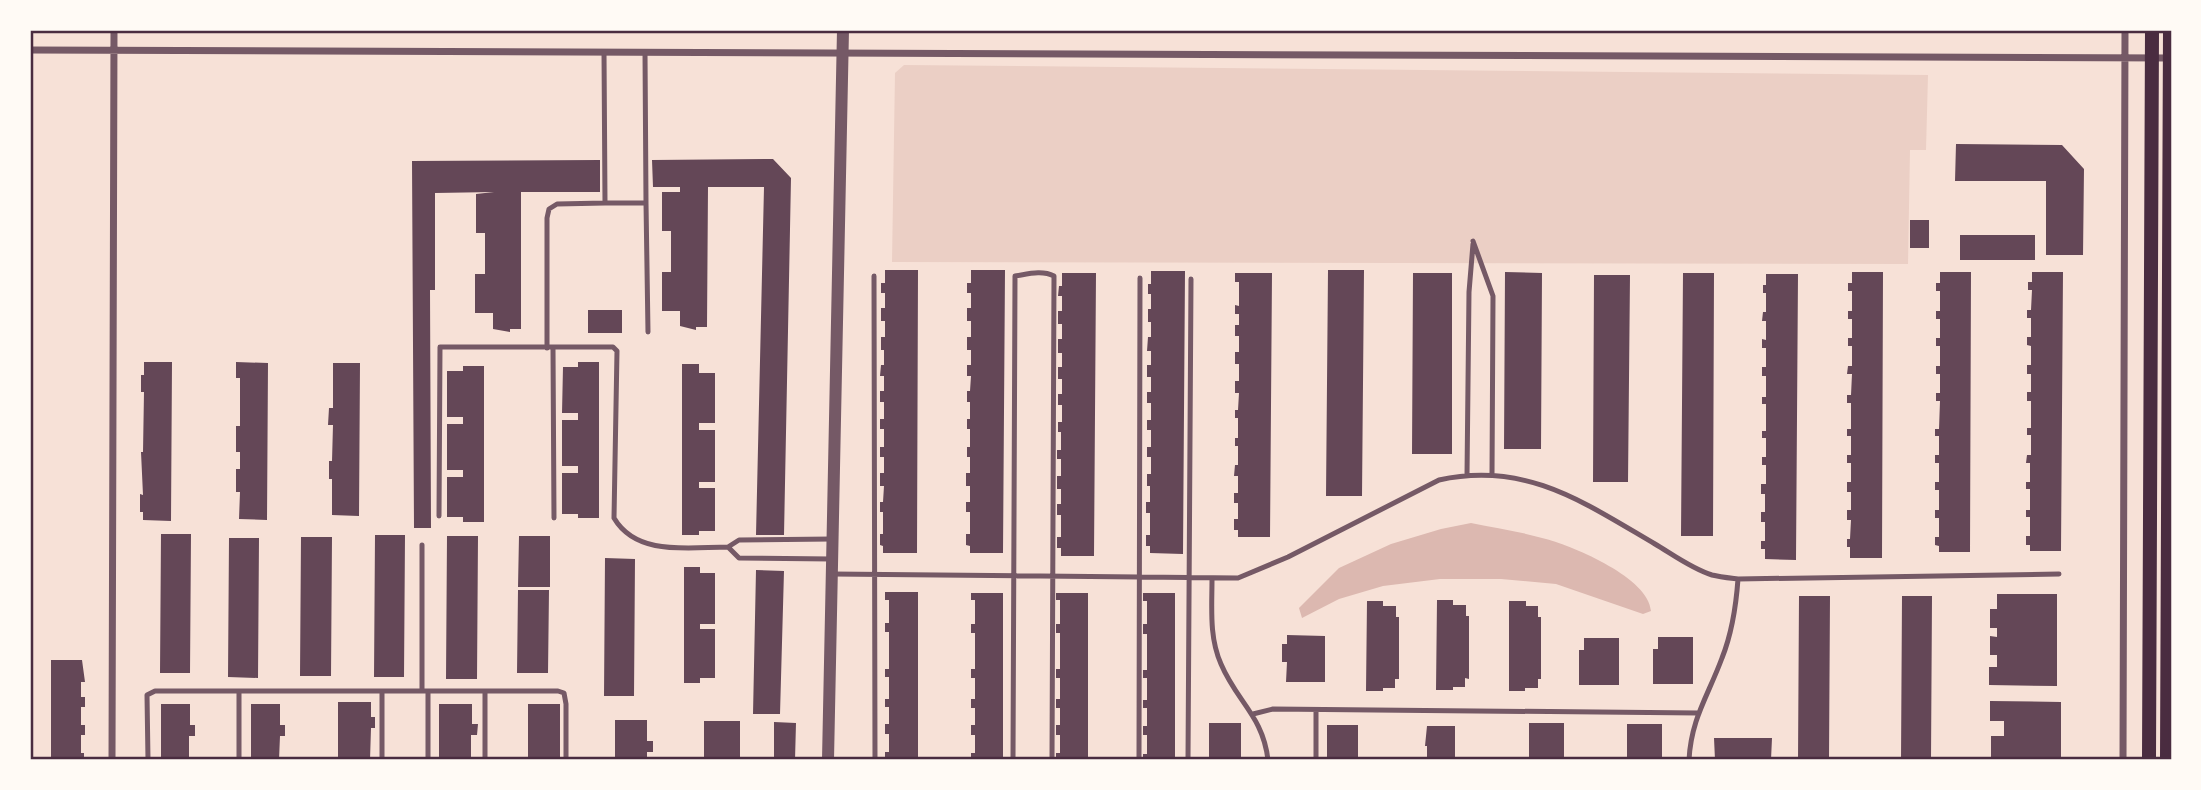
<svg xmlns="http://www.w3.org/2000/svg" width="2201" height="790" viewBox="0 0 2201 790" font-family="Barlow,sans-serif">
<rect width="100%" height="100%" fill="#f7e1d7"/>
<path fill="#ebcfc5" d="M904,65L1928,75L1926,150H1910L1908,264L892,262L895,73Z"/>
<path fill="#dcb8b0" d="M1471,523C1496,528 1522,532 1546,539C1575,547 1649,578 1651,611L1643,614L1556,584L1501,579H1440L1383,586L1339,599L1302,618L1299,608L1339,568L1391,544L1441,529Z"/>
<path fill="#644757" d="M1956,144L2062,145L2084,169L2083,255H2046V181H1955Z
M773,159L791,178L784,535H756L764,187H708L707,327H696V330L680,326V311H662V272H671V231H662V192H680V187H653L652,160Z
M600,160V192H521V329H510V332L493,329V313H475V274H485V233H476V194L494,192L435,193V290H430L431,528H414L412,161Z
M1910,220H1929V248H1910Z
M1960,235H2035V260H1960Z
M885,270H918L917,553H883V546L880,545V534H883V512H880V502H883L884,486H880V473H884V457H880V447H884V429H880V419H884V402H880V391H884V376H880L881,365H884V350H881V337H885V321H881V308H885V293H881V283H885Z
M971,270H1005L1003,553H970V546L966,545V534H970V512H966V502H970V486H966V473H970V457H967V447H970V429H967V419H970V402H967V391H970L971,376H967V365H971V350H967V337H971V321H967V308H971V293H967V283H971Z
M1328,270H1364L1362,496H1326Z
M1151,271H1185L1183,554L1150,553V546H1146V535H1150V513H1146V502H1150V486H1147V474H1151V457H1147V447H1151V430H1147V420H1151V403H1147V392H1151V377H1147V365H1151V351H1147L1148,337H1151V322H1148V309H1151V294H1148V284H1151Z
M1505,272L1542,273L1541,449H1504Z
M1852,272H1883L1882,558H1850V547H1847V539H1850L1851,520H1847V510H1851V492H1847V482H1851V463H1847V455H1851V436H1847V429H1851V403H1847V395H1851L1852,374H1847L1848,366H1852V346H1848V338H1852V319H1848V311H1852V291H1848V283H1852Z
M1940,272H1971L1970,552H1939V546L1935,545V537H1939V518H1935V510H1939V490H1935V482H1939V463H1935V455H1939V436H1935V429H1939L1940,401H1936V393H1940V374H1936V366H1940V346H1936V338H1940V319H1936V311H1940V291H1936V283H1940Z
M2032,272H2063L2061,551H2030V545H2026V536H2030V517H2026V510H2030V489H2026V482H2030V463H2026L2027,455H2031V435H2027V428H2031V401H2027V392H2031V374H2027V365H2031V346L2027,345V337H2031V318H2027V310H2031L2032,290H2028V282H2032Z
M1062,273H1096L1094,556H1061V548H1057V537H1061V515H1057V504H1061V489H1057V476H1061V459H1057V450H1061V432H1058V422H1062V405H1058V394H1062V379H1058V367H1062V353H1058V339H1062V324H1058V311H1062V296H1058L1059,286H1062Z
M1235,273H1272L1270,537H1238V530H1234V519H1238V503H1234V493H1238V476H1234L1235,465H1238V446H1235V438H1238V418H1235V410H1238L1239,393H1235V381H1239V364H1235V352H1239V336H1235V325H1239V314H1235V305L1239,306V282H1235Z
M1413,273H1452V454H1412Z
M1683,273H1714L1713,536H1681Z
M1766,274H1798L1796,560L1765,559V549H1761V541H1765V522H1761V512H1765V494H1761V484H1766V465H1762V457H1766V438H1762V431H1766V404H1762V397H1766V376H1762V367H1766V348H1762V339L1766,340V321H1762L1763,312H1766V293H1763V285H1766Z
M1594,275H1630L1628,482H1593Z
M588,310H622V333H588Z
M144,362H172L171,521L143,520V512H140V494L143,495L141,452H143L144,392H141V375H144Z
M236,362L268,363L267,520L239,519L240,492H236V469H240V452H236V426H240V378H236Z
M578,362H599V518H578V514H562V473H578V466H562V420H578V413H562L563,367H578Z
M333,363H360L359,516L332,515V479H329V461H332L333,425H328L329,408H333Z
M682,364H699V373H715V423H699V430H715V482H699V488H715V531H699V535H682Z
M463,366H484V522H463V517H447V477H463V470H447V424H463V417H447V371H463Z
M161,534H191L190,673H160Z
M375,535H405L404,677H374Z
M447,536H478L477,679H446Z
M519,536H550V587H518Z
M301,537H332L331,676H300Z
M229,538H259L258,678L228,677Z
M605,558L635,559L634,696H604Z
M684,567H700V573H715V624H700V629H715V678H700V683H684Z
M756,570L784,571L780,714H753Z
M518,590H549L548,673H517Z
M885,592H918V760H885V752H889V734H885V724H889V707H885V699H889V677H885V669H889V632H885V623H889V600H885Z
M971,593H1003V760H971V753H975V735H971V725H975V708H971V699H975V678H971V669H975V633H971V624H975V600H971Z
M1056,593H1088V760H1056V753H1060V735H1056V725H1060V708H1056V699H1060V678H1056V669H1060V633H1056V624H1060V600H1056Z
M1143,593H1175V760H1143V754H1147V735H1143V726H1147V708H1143V700H1147V678H1143V670H1147V634H1143V624H1147V601H1143Z
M1997,594H2057V686L1989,685V667H1997V655H1990V636L1997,637V628H1990V609H1997Z
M1799,596H1830L1829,760H1798Z
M1902,596H1932L1931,760H1901Z
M1437,600H1453V605H1466V616H1469V679L1465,678V687H1453V690H1436Z
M1367,601H1383V606H1396V617H1399V679H1395V688H1383V691H1366Z
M1509,601H1526V606H1538V617H1541V679H1538V688H1525V691H1509Z
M1287,635L1325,636V682H1286L1287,662H1282V644H1287Z
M1658,637H1693V684H1653V649H1658Z
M1584,638H1619V685H1579V650H1584Z
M51,660H82L85,682H81V697H85V707H81V725H85V735H81V753H84V760H51Z
M1990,701L2061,702V760H1991V736H2004V721H1990Z
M338,702H371V717H375V728H371L370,760H338Z
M161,704H190V725H195V736H189V760H161Z
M251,704H280V725H285V736H280L279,760H251Z
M439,704H472V724H478L477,735H471V760H439Z
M528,704H560V760H528Z
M615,720H647V741H653V752H647V760H615Z
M704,721H740V760H704Z
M774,722L796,723L795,760H774Z
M1209,723H1241V760H1209Z
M1529,723H1564V760H1529Z
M1627,724H1662V760H1627Z
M1327,725H1358V760H1327Z
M1427,726H1455V760H1427V746H1425Z
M1714,738H1772L1771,760H1715Z"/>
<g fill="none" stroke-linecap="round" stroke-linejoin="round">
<path stroke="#755966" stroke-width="5" d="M604,52L605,203H646L645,52
M646,203L648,332
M1473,241L1493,296L1492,474
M874,276L875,760
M547,348V218L549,209L557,204L605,203
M553,348L554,518
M1467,475L1469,292L1473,244
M439,516L440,347H613L617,351L614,518C637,557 690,547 728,547
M422,545V691
M831,559L739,558L728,547L739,540L832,539
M832,574L1238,578L1288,557L1439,480C1526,461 1583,502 1655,544C1672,554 1692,569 1712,575C1720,577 1730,578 1738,579L2059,574
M1212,579C1212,608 1209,637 1221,664C1237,702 1263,716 1268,760
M382,691V760
M428,691V760
M485,691V760
M1253,714L1273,709L1698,713
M148,760L147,695L155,691H558L564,693L566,704V760
M239,760V691
M1013,760L1015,276C1028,274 1042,270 1054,276L1052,760
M1139,760L1140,278
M1188,760L1191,279
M1316,760V710
M1689,760C1691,719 1708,696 1722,658C1732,633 1736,607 1738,579"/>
<path stroke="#755966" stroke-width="7" d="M30,50L2171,58
M112,760L114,30
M2123,760L2125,30"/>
<path stroke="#755966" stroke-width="12" d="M828,760L843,30"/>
<path stroke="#4a2c40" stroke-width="14" d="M2149,760L2152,30
M2167,760L2170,30"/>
</g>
<rect width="2201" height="790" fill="none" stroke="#fffaf5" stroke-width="63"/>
<rect x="32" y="32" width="2138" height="726" fill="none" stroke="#4a2c40" stroke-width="2.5"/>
</svg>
